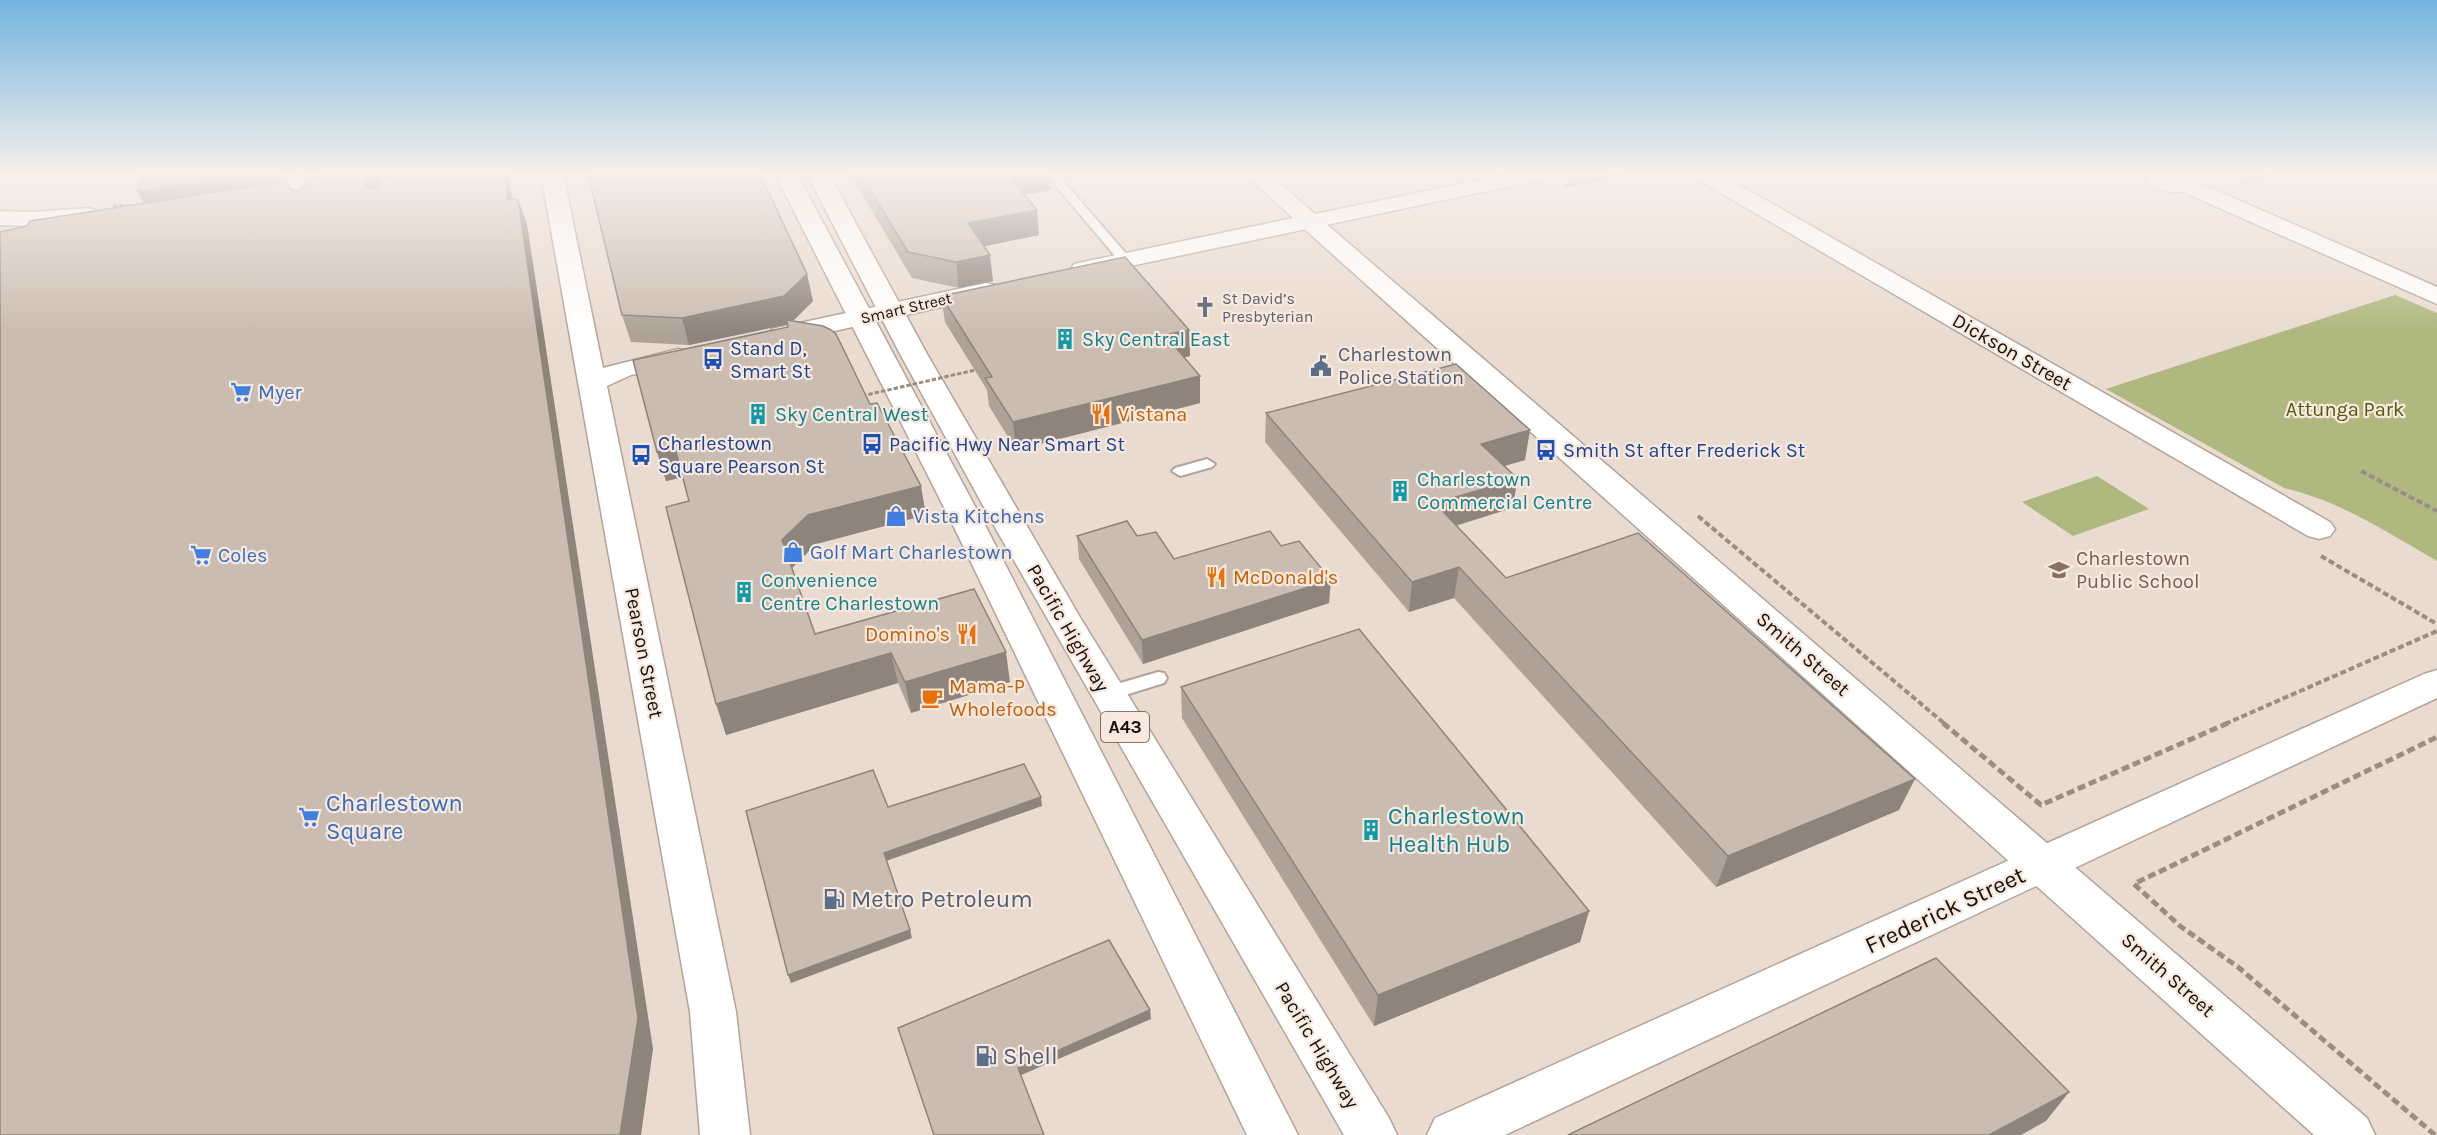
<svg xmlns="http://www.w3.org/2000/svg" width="2437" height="1135" viewBox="0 0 2437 1135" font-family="Karla,sans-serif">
<rect width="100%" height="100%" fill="#eadbd0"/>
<path fill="#afb87e" d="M2395,295L2437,313V561C2387,532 2340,501 2284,488L2106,389Z
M2097,476L2149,509L2073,536L2022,502Z"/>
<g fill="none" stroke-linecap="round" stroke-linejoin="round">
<defs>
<path id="lane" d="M1046,174H1057L1129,257V263H1121Z
M1207,459L1215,464L1212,467L1180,476L1172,471L1175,468Z
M1158,672L1164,673L1167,678L1164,683L1106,701L1100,699L1097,694L1100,689Z"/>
<path id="street" d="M1694,174H1720L2330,522L2335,529L2330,536L2319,539L2308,536L1697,179Z
M1309,214L1317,216L2367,1118L2375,1135H2314L1301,226L1297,221L1301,216Z"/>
<path id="secondary" d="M313,174H386L383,179L330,184L246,200L238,198L235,193L238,188L246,186Z
M541,174H563L603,368L678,349L688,351L691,357L688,363L631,375L607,386L736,1012L750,1135H700L690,1012Z
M1245,174H1269L1315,214L1509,174H1550L1547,179L1539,180L1083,276L1074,274L1071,269L1074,264L1083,262L1293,218Z
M2142,174H2164L2172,179L2195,181L2437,287V304L2183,192C2168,192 2148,190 2142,174Z
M88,208L96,210L99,215L96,220L32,226L0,225V211L32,212Z
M986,283L995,285L998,290L995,295L781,343L772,341L768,335L772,329L781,327Z
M2437,670V698L1505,1135H1427L1435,1118L2424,674Z"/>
<path id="highway" d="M775,174H797L985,525L1298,1135H1247L953,525Z
M807,174H829L927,354L1081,619L1389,1118L1397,1135H1344L997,531L900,354Z"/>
</defs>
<use href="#lane" stroke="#b3a49a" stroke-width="4"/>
<use href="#street" stroke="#b3a49a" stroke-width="3"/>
<use href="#secondary" stroke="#b3a49a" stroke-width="3"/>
<use href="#highway" stroke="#b3a49a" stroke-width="3"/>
<path stroke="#998e86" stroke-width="3" stroke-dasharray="4.5 2" stroke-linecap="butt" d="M2243,182L2273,174
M1565,186L1623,174
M113,206L135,205"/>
<path stroke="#998e86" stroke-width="4" stroke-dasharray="6 3" stroke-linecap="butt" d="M2361,471L2437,511
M1698,516L1945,724
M2321,556L2437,624
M2225,724L2437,631"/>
<path stroke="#998e86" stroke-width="5" stroke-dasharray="8 4" stroke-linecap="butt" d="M1943,723L2041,805L2228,723
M2435,1135L2238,967L2180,926L2134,884L2437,737"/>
<use href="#lane" fill="#fff" fill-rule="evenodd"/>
<use href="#street" fill="#fff" fill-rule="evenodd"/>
<use href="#secondary" fill="#fff" fill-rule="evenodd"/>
<use href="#highway" fill="#fff" fill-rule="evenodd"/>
<path stroke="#998e86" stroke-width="3" stroke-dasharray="4.5 2" stroke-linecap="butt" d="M862,396L975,370"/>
</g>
<path fill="#aea298" d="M850,174H1050L1051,190L1024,195L1039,235L984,246L993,281L959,288L912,278Z
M941,296L1189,330L1190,356L1184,357L1200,403L1016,450L989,406L987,390L945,322Z
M813,301L793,321L870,404L926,515L816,544L792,568L815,634L1010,682L911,713L898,683L726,735L689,501L683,477L666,481L657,452L788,327L787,324L689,345L631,342L622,315Z
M1266,413L1525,460L1504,466L1518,479L1512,508L1456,526L1506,578L1899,810L1716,887L1454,598L1409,612L1265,442Z
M1077,536H1137L1174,559L1281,546L1329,603L1143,664L1079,559Z
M1181,687L1589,911L1580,942L1374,1026L1182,718Z"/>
<path fill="#8d847c" d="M256,174H280L277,191L148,211L137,191Z
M360,174H394L381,176L388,192L375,209Z
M504,174H509L516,224L507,199Z
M1006,174H1050L1051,190L1009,197Z
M518,199L527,224L653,1049L641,1135H620Z
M1037,210L1039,235L971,249L968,223Z
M990,255L993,281L959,288L956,262Z
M807,274L813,301L790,324L689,345L682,318Z
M1189,330L1190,356L1166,362L1165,335Z
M1200,376V403L1016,450L1013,422Z
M1530,430L1525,460L1477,474L1481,444Z
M675,448L684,477L666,481L657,452Z
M1518,479L1512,508L1431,533L1435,503Z
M921,486L926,515L816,544L790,570L782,540L808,515Z
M1459,567L1454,598L1409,612L1412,582Z
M1331,580L1329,603L1143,664L1142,640Z
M1006,652L1010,682L911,713L905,682Z
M891,653L898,683L726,735L716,704Z
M1915,779L1899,810L1716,887L1728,856Z
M1041,797L1042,806L886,861L884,853Z
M1589,911L1580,942L1374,1026L1378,995Z
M910,930L912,938L791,983L788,975Z
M1150,1010L1151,1019L1019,1076L1018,1068Z
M2069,1092L2046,1121L2021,1135H1989Z"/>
<path fill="#cabcb1" stroke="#8d847c" stroke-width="1.5" d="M143,174H256L137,191Z
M336,174H372L364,184L368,188H376L389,174H504L507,199H518L638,1018L620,1135H0V232L27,226L30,221L288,181L289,188L297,191L305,186V178Z
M588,174H760L807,274L784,296L682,318L622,315Z
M860,174H1007L1037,210L968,223L990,255L956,262L908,252Z
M1125,257L1189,330L1165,335L1200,376L1013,422L985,378L992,377L941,296Z
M787,320L823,326L831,330L836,334L870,404L877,403L921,486L808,515L782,540L815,634L974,589L1006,652L905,682L891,653L716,704L666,507L689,501L675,448L657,452L633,360L788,327Z
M1456,364L1530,430L1481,444L1518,479L1435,503L1506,578L1638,533L1915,779L1728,856L1459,567L1412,582L1266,413Z
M1127,521L1137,536L1156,532L1174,559L1270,531L1281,546L1299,541L1331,580L1142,640L1077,536Z
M1359,629L1589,911L1378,995L1181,687Z
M1024,764L1041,797L884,853L910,930L788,975L746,811L873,770L888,807Z
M1109,940L1150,1010L1018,1068L1044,1135H934L898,1028Z
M1936,958L2069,1092L1989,1135H1568Z"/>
<linearGradient id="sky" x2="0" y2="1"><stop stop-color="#74b4e0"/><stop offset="0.52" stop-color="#f6efea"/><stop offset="1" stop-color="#f6efea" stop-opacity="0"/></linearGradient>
<rect width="2437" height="333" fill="url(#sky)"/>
<defs>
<symbol id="church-bare" viewBox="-9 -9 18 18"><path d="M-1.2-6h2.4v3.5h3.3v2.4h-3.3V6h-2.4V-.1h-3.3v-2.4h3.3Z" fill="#6b7280" stroke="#f8e8dd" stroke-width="2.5" paint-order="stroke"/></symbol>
<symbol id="building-bare" viewBox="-9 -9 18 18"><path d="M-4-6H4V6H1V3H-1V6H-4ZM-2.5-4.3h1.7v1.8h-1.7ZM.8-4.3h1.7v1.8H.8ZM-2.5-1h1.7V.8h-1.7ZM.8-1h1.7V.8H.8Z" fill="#0f9aa8" stroke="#f8e8dd" stroke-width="2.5" paint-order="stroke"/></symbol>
<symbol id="bus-bare" viewBox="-9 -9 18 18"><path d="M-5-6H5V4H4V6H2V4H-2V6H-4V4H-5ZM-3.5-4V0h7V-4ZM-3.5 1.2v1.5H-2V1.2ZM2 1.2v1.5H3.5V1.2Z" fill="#1a4fb4" stroke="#f8e8dd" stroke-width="2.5" paint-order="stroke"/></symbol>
<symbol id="civic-bare" viewBox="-9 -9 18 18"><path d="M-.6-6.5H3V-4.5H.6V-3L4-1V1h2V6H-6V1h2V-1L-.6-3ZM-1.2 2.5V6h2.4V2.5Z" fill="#5c6f8a" stroke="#f8e8dd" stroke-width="2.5" paint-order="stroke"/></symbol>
<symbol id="supermarket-bare" viewBox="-9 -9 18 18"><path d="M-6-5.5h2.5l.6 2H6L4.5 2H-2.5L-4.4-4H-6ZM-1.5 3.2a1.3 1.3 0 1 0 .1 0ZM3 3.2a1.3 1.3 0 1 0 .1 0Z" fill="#3f7fe0" stroke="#f8e8dd" stroke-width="2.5" paint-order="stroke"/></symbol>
<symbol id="restaurant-bare" viewBox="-9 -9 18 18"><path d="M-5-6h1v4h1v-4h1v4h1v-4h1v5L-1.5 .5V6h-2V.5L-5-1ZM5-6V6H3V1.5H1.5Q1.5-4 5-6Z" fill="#e8710a" stroke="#f8e8dd" stroke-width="2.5" paint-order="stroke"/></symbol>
<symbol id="shop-bare" viewBox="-9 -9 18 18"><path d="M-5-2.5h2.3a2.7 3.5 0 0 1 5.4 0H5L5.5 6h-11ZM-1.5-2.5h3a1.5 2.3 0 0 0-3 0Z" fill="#3f7fe0" stroke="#f8e8dd" stroke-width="2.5" paint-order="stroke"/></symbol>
<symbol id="school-bare" viewBox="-9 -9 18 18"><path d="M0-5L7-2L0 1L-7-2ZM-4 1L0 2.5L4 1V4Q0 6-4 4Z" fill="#8d6e63" stroke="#f8e8dd" stroke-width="2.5" paint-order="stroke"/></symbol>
<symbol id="cafe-bare" viewBox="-9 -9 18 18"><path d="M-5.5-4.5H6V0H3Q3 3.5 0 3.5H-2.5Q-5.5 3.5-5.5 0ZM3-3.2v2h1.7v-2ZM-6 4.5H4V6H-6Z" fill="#e8710a" stroke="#f8e8dd" stroke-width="2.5" paint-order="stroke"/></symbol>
<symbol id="fuel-bare" viewBox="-9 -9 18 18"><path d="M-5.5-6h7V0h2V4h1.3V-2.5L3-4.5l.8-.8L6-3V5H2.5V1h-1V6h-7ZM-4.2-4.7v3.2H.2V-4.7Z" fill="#5c6f8a" stroke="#f8e8dd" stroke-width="2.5" paint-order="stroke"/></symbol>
</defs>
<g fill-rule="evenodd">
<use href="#church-bare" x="1190" y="292" width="30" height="30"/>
<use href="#building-bare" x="1050" y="324" width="30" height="30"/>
<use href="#bus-bare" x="698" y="344" width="30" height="30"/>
<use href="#civic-bare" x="1306" y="351" width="30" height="30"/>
<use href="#supermarket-bare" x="226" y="377" width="30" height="30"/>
<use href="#building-bare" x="743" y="399" width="30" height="30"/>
<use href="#restaurant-bare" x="1086" y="399" width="30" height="30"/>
<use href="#bus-bare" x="857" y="429" width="30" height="30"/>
<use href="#bus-bare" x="1531" y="435" width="30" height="30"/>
<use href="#bus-bare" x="626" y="440" width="30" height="30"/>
<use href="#building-bare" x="1385" y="476" width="30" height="30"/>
<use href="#shop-bare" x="881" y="501" width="30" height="30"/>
<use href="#shop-bare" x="778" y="537" width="30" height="30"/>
<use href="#supermarket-bare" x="186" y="540" width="30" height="30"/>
<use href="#school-bare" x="2044" y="555" width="30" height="30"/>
<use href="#restaurant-bare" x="1201" y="562" width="30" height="30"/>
<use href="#building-bare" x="729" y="577" width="30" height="30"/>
<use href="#restaurant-bare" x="952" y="619" width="30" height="30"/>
<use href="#cafe-bare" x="917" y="683" width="30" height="30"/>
<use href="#supermarket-bare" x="294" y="802" width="30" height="30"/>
<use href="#building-bare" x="1356" y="815" width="30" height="30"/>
<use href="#fuel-bare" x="819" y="884" width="30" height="30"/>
<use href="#fuel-bare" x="971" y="1041" width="30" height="30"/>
</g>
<g text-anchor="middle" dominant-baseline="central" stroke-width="4.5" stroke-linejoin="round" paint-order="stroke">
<g font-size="16" fill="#5b616d" stroke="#f8e8dd" text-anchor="start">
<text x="1222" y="298">St David’s<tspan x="1222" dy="18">Presbyterian</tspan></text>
</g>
<g font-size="16" fill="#140f0c" stroke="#f8e8dd">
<text transform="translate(906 308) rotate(-13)">Smart Street</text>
</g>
<rect fill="#f8e8dd" stroke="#58504b" stroke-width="1.5" x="1101" y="712" width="48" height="30" rx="4.5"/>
<g font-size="18" font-weight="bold" fill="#140f0c">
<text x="1125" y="727">A43</text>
</g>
<g font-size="20" fill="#0d838f" stroke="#f8e8dd" text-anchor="start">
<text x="1082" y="339">Sky Central East</text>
<text x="775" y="414">Sky Central West</text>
<text x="1417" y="479">Charlestown<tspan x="1417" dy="23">Commercial Centre</tspan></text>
<text x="761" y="580">Convenience<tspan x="761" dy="23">Centre Charlestown</tspan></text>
</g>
<g font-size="20" fill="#164399" stroke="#f8e8dd" text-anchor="start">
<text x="730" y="348">Stand D,<tspan x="730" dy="23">Smart St</tspan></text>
<text x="658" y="443">Charlestown<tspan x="658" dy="23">Square Pearson St</tspan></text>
<text x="889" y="444">Pacific Hwy Near Smart St</text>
<text x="1563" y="450">Smith St after Frederick St</text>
</g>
<g font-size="20" fill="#140f0c" stroke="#f8e8dd">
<text transform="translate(2012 352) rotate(30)">Dickson Street</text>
<text transform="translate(1068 628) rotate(60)">Pacific Highway</text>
<text transform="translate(644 653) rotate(79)">Pearson Street</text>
<text transform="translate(1803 654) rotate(41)">Smith Street</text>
<text transform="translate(2168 975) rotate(41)">Smith Street</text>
<text transform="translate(1317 1045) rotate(59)">Pacific Highway</text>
</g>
<g font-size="20" fill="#4e5e75" stroke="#f8e8dd" text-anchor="start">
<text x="1338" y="354">Charlestown<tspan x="1338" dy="23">Police Station</tspan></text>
</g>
<g font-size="20" fill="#366cbe" stroke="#f8e8dd" text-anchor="start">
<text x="258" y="392">Myer</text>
<text x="913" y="516">Vista Kitchens</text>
<text x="810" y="552">Golf Mart Charlestown</text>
<text x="218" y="555">Coles</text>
</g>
<g font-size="20" fill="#52590b" stroke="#f8e8dd">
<text x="2345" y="409">Attunga Park</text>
</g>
<g font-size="20" fill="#c56008" stroke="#f8e8dd" text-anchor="start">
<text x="1118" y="414">Vistana</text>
<text x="1233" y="577">McDonald's</text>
<text x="950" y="634" text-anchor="end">Domino's</text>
<text x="949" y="686">Mama-P<tspan x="949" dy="23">Wholefoods</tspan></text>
</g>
<g font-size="20" fill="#785e54" stroke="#f8e8dd" text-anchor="start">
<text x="2076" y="558">Charlestown<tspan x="2076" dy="23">Public School</tspan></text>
</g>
<g font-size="24" fill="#366cbe" stroke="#f8e8dd" text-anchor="start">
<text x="326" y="803">Charlestown<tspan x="326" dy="28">Square</tspan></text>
</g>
<g font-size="24" fill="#0d838f" stroke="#f8e8dd" text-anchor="start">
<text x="1388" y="816">Charlestown<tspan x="1388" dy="28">Health Hub</tspan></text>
</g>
<g font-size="24" fill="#4e5e75" stroke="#f8e8dd" text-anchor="start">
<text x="851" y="899">Metro Petroleum</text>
<text x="1003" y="1056">Shell</text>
</g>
<g font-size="24" fill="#140f0c" stroke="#f8e8dd">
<text transform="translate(1945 910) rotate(-25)">Frederick Street</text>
</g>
</g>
</svg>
